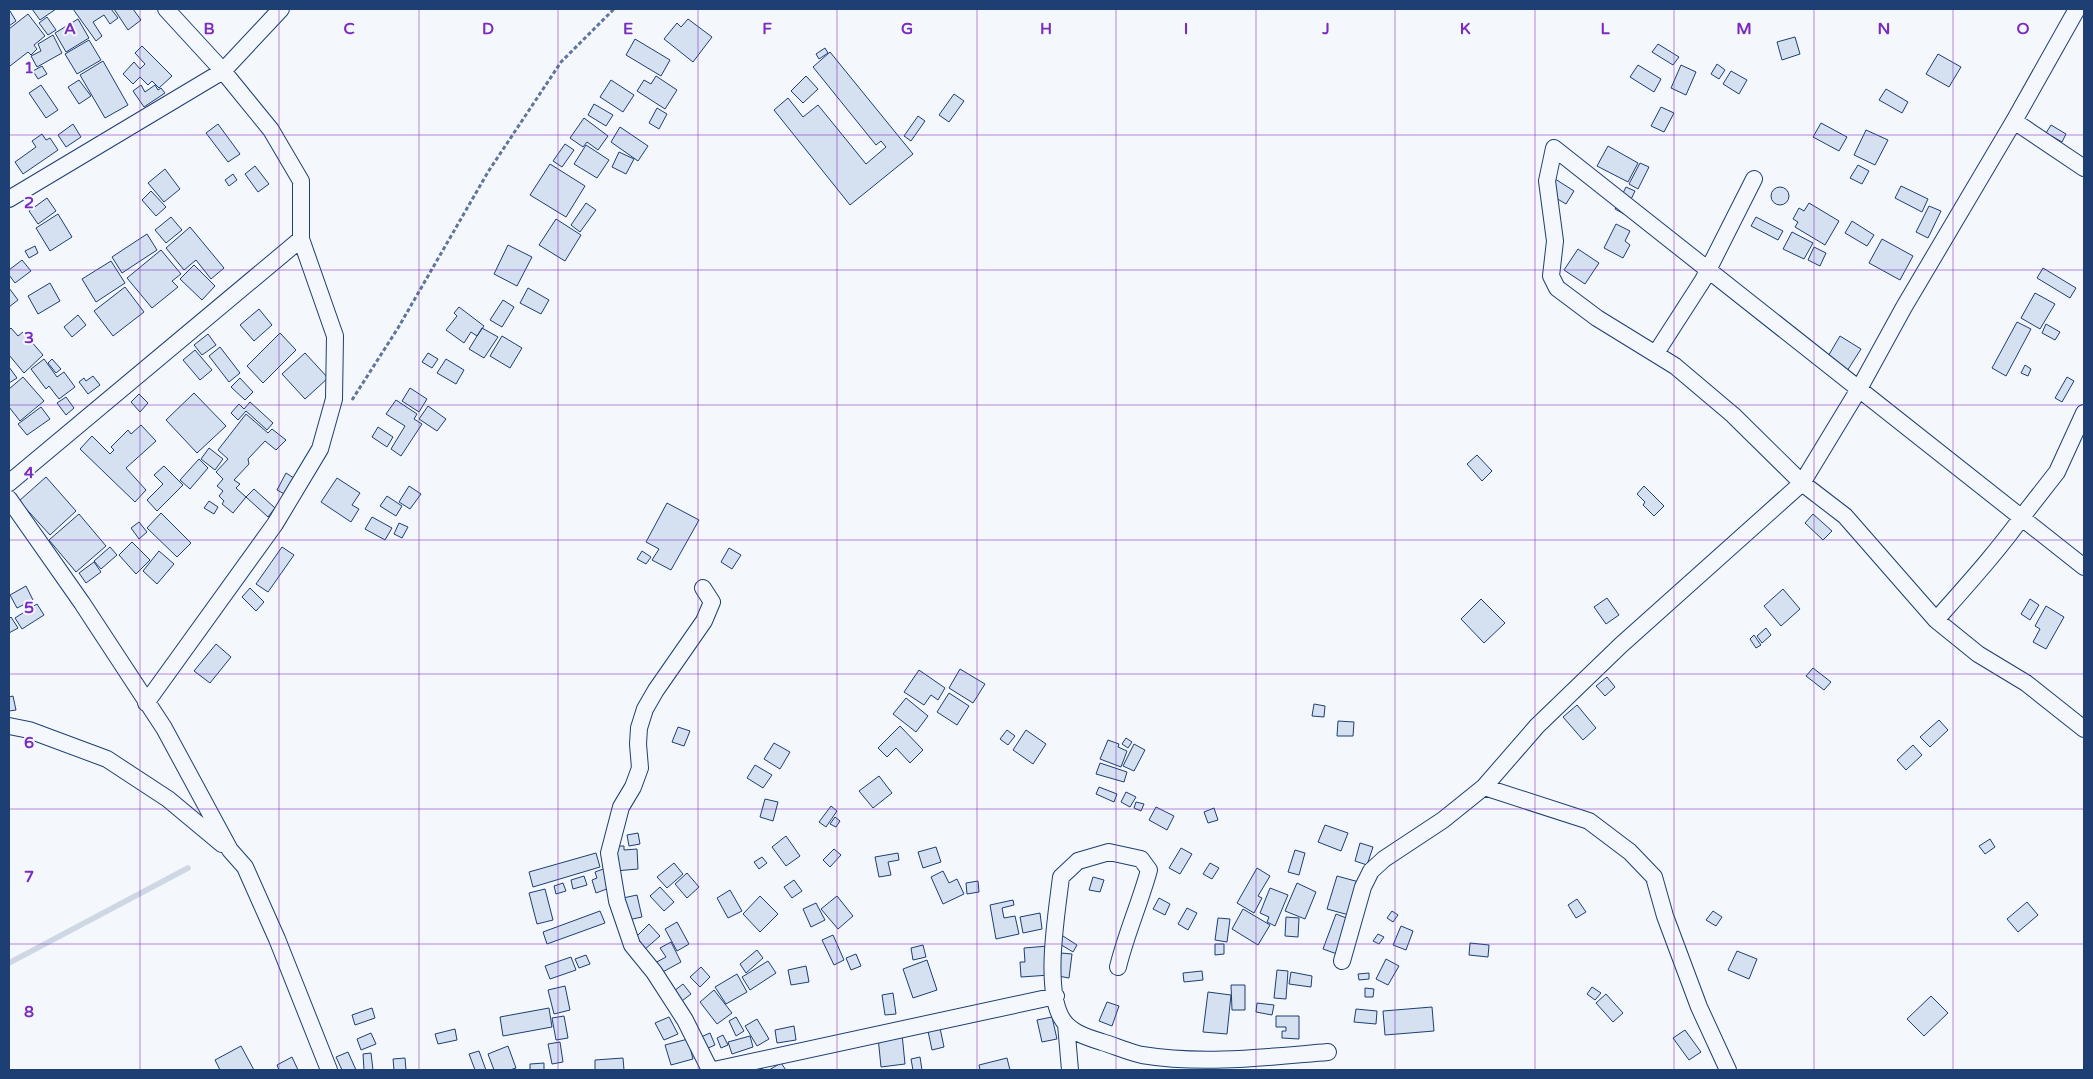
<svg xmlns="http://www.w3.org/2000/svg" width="2093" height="1079" viewBox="0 0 2093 1079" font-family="'Varela Round',sans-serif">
<rect width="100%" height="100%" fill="#f4f7fb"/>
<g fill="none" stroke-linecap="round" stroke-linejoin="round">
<path stroke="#cfd7e4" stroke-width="5.5" d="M9,963L188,868"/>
</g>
<path fill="#d5e0f0" stroke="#1d3f73" d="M32,9H56L40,20Z
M73,9H111L118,18L110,24L104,15L93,22L102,36L96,41Z
M114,9H133L141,20L128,30Z
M10,11L16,21L9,26V12Z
M28,14L45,36L34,45L37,49L31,55L28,52L10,66L9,64V29Z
M47,17L56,30L48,35L39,23Z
M78,19L89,38L66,52L55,33Z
M688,19L712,37L693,62L664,39L677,23L681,27Z
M53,35L62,53L37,67L31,56L41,51L38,44Z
M1795,37L1800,54L1782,60L1777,42Z
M635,39L670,60L661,76L626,55Z
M89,40L101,60L77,74L65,54Z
M1658,44L1679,57L1673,65L1652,52Z
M142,46L172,76L159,88L152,81L148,85L140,77L133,84L123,74L134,62L140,69L145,64L135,53Z
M825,48L828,53L819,59L816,54Z
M830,52L913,154L850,205L774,110L788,98L803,117L818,105L866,164L886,147L881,141L876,145L813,67Z
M1938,54L1961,67L1949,87L1926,74Z
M103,61L128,105L105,118L80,75Z
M1717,64L1725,70L1719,79L1711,74Z
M1638,65L1661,79L1654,92L1630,77Z
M1681,65L1696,72L1686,95L1671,88Z
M42,66L47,74L38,79L33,71Z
M1731,71L1747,80L1739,94L1723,84Z
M656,76L677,90L665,109L637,91L644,80L651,84Z
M806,76L818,89L803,103L791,91Z
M79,80L91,96L79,104L68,87Z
M611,80L634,95L623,112L600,97Z
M41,85L58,110L46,118L29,93Z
M141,85L145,92L155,85L158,90L161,88L165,93L144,107L133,91Z
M1886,89L1908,102L1902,113L1879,100Z
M954,94L964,101L949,122L939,115Z
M594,104L613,115L606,126L588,115Z
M1661,107L1674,113L1664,132L1651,126Z
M657,108L667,114L659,129L649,123Z
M918,116L925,121L911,141L904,136Z
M584,118L608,136L598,150L587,142L583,147L570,138Z
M1821,123L1847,137L1839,151L1813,137Z
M73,124L81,137L66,147L58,135Z
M218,124L240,154L228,162L206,133Z
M2051,125L2066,134L2062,142L2046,133Z
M620,127L648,146L638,161L611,142Z
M1866,130L1888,140L1875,165L1854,155Z
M42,134L46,140L50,138L58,150L23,174L15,162L36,147L32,141Z
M565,144L574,150L562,167L553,161Z
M586,145L609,160L597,178L574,164Z
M1608,146L1638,163L1628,182L1597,166Z
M619,152L634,159L626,174L612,167Z
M1640,163L1649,167L1638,189L1629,184Z
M550,164L585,186L566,217L530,195Z
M1858,165L1869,171L1862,184L1850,178Z
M255,166L269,184L258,192L245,174Z
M165,169L180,189L164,202L148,183Z
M233,174L237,180L229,186L225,180Z
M1552,177L1574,191L1566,204L1544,191Z
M1901,186L1928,199L1922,212L1895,198Z
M1771 196a9 9 0 1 1 18 0a9 9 0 1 1-18 0Z
M1626,187L1635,191L1624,214L1615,209Z
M151,191L166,207L156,216L142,200Z
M47,198L56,211L38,224L29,211Z
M586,203L596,210L580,232L571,225Z
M1809,203L1839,221L1825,245L1795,227L1798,222L1793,219L1799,208L1804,211Z
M1929,206L1941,211L1928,238L1916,232Z
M58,214L72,237L50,251L36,228Z
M171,217L182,230L166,243L155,230Z
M1756,217L1783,231L1778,240L1751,226Z
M556,219L581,235L565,261L539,245Z
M1852,221L1874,235L1867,246L1845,233Z
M1616,224L1630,231L1625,241L1630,245L1623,258L1604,248Z
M190,227L224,268L211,279L196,260L184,270L166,248Z
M1792,232L1813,243L1804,259L1783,249Z
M147,234L157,250L122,273L112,257Z
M1882,239L1913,256L1900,280L1869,263Z
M508,245L532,257L517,286L494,274Z
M35,246L38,253L29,258L25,251Z
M1814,247L1826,253L1820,266L1808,260Z
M1578,249L1599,263L1585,284L1564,270Z
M161,250L181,274L172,281L178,287L152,308L127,278Z
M22,260L31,271L15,283L9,275V270Z
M111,261L125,283L96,302L82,279Z
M194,265L215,286L202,300L180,279Z
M2043,268L2076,288L2070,298L2037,278Z
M50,283L60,301L38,314L28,296Z
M125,287L144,312L113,336L94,311Z
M9,288L18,300L9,307Z
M528,288L549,300L541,314L520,303Z
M2035,293L2055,304L2040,329L2021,318Z
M503,300L514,307L502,327L490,320Z
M459,307L484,326L477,336L471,332L464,343L446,330L457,316L454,313Z
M259,309L272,325L254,341L240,325Z
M78,315L86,325L72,337L64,327Z
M2017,322L2031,329L2006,376L1992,368Z
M2046,324L2060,332L2055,340L2042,333Z
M11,328L18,336L23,332L43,355L24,373L9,355V330Z
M482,328L498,337L484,358L469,349Z
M280,333L296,350L263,383L247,366Z
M208,334L216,345L202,355L194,345Z
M502,336L522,348L510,368L490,356Z
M1840,336L1861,349L1847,371L1827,358Z
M220,347L240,373L229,382L209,356Z
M195,350L212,370L200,380L183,360Z
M305,353L328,378L305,399L282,374Z
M428,353L438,359L432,368L422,362Z
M44,359L57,377L64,372L75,387L59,399L49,386L46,389L31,369Z
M52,359L61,369L56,373L48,363Z
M446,359L464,370L456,384L437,373Z
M2025,365L2031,369L2028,376L2021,373Z
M9,367L17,378L9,383Z
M93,376L100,385L88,394L79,382L84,378L86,381Z
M23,377L44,401L20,421L9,407V389Z
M2067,377L2074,381L2062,402L2055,398Z
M240,378L253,392L245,400L231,387Z
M410,388L427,399L419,412L402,401Z
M194,393L226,426L197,453L166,420Z
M139,394L148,403L140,412L131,402Z
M66,397L74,408L66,415L57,403Z
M396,400L417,414L414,419L422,424L401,456L391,449L405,426L386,414Z
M250,402L273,423L267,430L246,411L238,420L231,413L239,404L244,409Z
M428,406L446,419L437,431L419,419Z
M41,407L50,419L27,435L18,424Z
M246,414L268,433L272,429L286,440L276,450L265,441L248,459L249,464L234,480L240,484L236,488L246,497L233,513L222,504L224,501L219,496L223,491L217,486L223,479L216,472L228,459L218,450Z
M141,425L156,441L126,468L146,490L135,502L80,449L92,436L110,454L114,450L111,447L128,430L131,434Z
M378,427L393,437L387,447L372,437Z
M209,448L223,459L215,470L201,459Z
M1477,455L1492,471L1482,481L1467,464Z
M199,459L208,468L190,489L180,480Z
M164,466L183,485L157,511L147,500L163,484L154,475Z
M286,473L297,480L288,496L277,490Z
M46,477L76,511L50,535L19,501Z
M337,478L360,493L352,505L359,509L351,522L321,502Z
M409,486L421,494L410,509L399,502Z
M1644,486L1664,506L1654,516L1643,505L1645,502L1637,494Z
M254,489L275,508L268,517L246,497Z
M387,496L402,506L396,516L380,506Z
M209,501L218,507L214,514L204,508Z
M667,503L699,520L671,570L652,560L659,549L646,542Z
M161,513L191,543L177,557L147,528Z
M79,514L106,546L76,572L49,540Z
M1813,514L1832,531L1823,540L1805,523Z
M372,517L392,528L385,540L365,529Z
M139,522L147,532L139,539L131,528Z
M399,523L408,527L402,538L394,534Z
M132,542L150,560L136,574L119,555Z
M110,547L117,555L101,569L94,561Z
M282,547L294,555L268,592L256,584Z
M729,548L741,555L732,569L721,562Z
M159,551L174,564L157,584L143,571Z
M642,551L651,557L646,564L637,559Z
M94,562L101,572L86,583L79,573Z
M26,586L33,600L17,608L10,595Z
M250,588L264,602L256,611L242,597Z
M1783,589L1800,609L1781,626L1764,606Z
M1607,598L1619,615L1606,624L1594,607Z
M1481,599L1505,623L1484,643L1461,619Z
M2030,599L2039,605L2030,620L2021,614Z
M37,604L44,615L22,629L15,618Z
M2046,606L2064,617L2046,649L2033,642L2040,629L2035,626Z
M11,617L18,628L9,633V619Z
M1766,628L1771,635L1762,643L1757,636Z
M1754,635L1761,645L1756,648L1750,639Z
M216,644L231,657L210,683L194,671Z
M1813,668L1831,682L1824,690L1806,676Z
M960,669L985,684L973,703L949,688Z
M919,670L945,688L938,700L931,695L924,705L904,692Z
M1607,677L1615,687L1605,696L1596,686Z
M949,693L969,706L957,725L937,712Z
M13,696L16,710L9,711V697Z
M906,698L928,716L916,732L893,714Z
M1314,704L1325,706L1324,717L1312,716Z
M1577,705L1596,728L1583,740L1563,717Z
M1939,720L1948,730L1930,747L1920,737Z
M1338,721L1354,722L1353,736H1337Z
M900,726L923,750L910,763L896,748L887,757L878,748Z
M678,727L690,731L684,746L672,742Z
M1007,730L1015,736L1008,745L1000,739Z
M1026,730L1046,744L1033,764L1013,750Z
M1126,738L1132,742L1128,748L1122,744Z
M1108,740L1119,744L1118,747L1127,751L1121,767L1100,759Z
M774,743L790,752L780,769L764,759Z
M1134,744L1145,750L1134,771L1123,766Z
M1913,745L1922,755L1906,770L1897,760Z
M1100,763L1127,772L1124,782L1096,774Z
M755,765L772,775L763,788L747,778Z
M879,776L892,793L873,808L859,791Z
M1099,787L1117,794L1114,802L1096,794Z
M1126,792L1136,797L1130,807L1121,802Z
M765,799L778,802L773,821L760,817Z
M1136,802L1144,804L1141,811L1134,808Z
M831,806L837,811L826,827L819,822Z
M1156,807L1174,816L1167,830L1149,820Z
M1214,808L1218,820L1208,823L1204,812Z
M835,817L840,821L836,827L830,824Z
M1325,825L1348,833L1341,851L1318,842Z
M638,833L640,844L629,846L627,835Z
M786,836L800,856L786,866L772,847Z
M1990,839L1995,847L1985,854L1979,846Z
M1360,843L1373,847L1367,865L1355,861Z
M613,846H624V850L637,849L638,869L615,871Z
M936,847L941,862L923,868L918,852Z
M1181,848L1192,854L1180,874L1169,868Z
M834,849L841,855L830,867L823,860Z
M1295,850L1305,853L1299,875L1288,872Z
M596,853L600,867L533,887L529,872Z
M898,853L899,860L888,862L891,875L879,877L875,857Z
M762,857L767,863L759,869L754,862Z
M674,863L683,874L667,888L657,877Z
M1210,863L1219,868L1212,879L1203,874Z
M606,868L612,887L596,893L592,880L597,878L595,872Z
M1257,868L1270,876L1258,896L1262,898L1254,913L1237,903Z
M943,871L949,883L957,879L964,894L943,904L931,877Z
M687,873L699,887L687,898L675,884Z
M584,876L587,885L573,889L571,880Z
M1337,876L1359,882L1349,915L1327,909Z
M1093,877L1104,880L1100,892L1089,890Z
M794,880L802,891L792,898L784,887Z
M978,881L979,892L967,894L966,883Z
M563,883L566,891L556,894L554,886Z
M1297,883L1316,892L1305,919L1285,911Z
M660,887L674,902L664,911L650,896Z
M1270,888L1288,895L1275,926L1267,922L1269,917L1260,913Z
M545,889L553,920L537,924L529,893Z
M730,890L742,911L728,918L717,898Z
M637,895L642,917L628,920L623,898Z
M760,896L778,914L760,932L743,914Z
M837,896L853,916L838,929L821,909Z
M1159,898L1170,904L1165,915L1153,909Z
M1577,899L1586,912L1576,918L1568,905Z
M1013,900L1014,905L1002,908L1004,918L1015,916L1019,934L996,939L990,905Z
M2027,902L2038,915L2018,932L2007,919Z
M816,903L825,920L811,927L803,909Z
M1187,908L1197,913L1188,930L1178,924Z
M1243,909L1270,925L1258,945L1232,929Z
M600,911L605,923L547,944L543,932Z
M1392,911L1398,915L1393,922L1387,918Z
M1713,911L1722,917L1716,926L1706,920Z
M1040,913L1042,929L1023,933L1020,917Z
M1336,914L1349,919L1337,954L1323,949Z
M1286,917L1299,918L1298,937L1285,936Z
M1218,918L1230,919L1227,942L1215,940Z
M677,922L689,944L677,951L665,929Z
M649,924L660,936L644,950L634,939Z
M1401,926L1413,931L1406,950L1393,945Z
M1378,934L1384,937L1379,944L1373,941Z
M833,935L844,960L834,965L822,940Z
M1063,936L1077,945L1073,952L1058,943Z
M671,942L681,962L659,974L653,964L666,957L660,948Z
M1470,943L1489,945L1488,957L1469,955Z
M1215,944H1224V954L1215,955Z
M923,945L926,957L913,960L911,948Z
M1048,946L1050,975L1021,977L1020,962H1025L1024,948Z
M757,950L763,958L746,973L740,964Z
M1737,951L1757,959L1749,979L1728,970Z
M1061,953L1072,954L1069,978L1058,976Z
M856,954L861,966L851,970L846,958Z
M586,955L590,964L579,968L575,959Z
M571,957L576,970L550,979L545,966Z
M1386,959L1399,966L1388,985L1376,979Z
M927,960L937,990L913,998L903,969Z
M768,961L776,973L750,990L742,977Z
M806,966L809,982L791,985L788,970Z
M701,967L710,977L700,987L690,977Z
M1277,970L1288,971L1286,999L1274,998Z
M1202,971L1203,980L1184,982L1183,973Z
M1291,972L1312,976L1311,987L1289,984Z
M1369,973V979L1359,980L1358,974Z
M737,974L747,992L726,1004L715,987Z
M683,984L691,994L682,1001L674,991Z
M1231,985H1245V1010H1232Z
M565,986L570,1010L554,1014L548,990Z
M1592,987L1601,993L1595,1000L1587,994Z
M1365,988L1374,989L1373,997H1365Z
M714,990L732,1013L717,1024L700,1002Z
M1208,992L1231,995L1227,1034L1203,1032Z
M893,993L896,1014L885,1015L882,995Z
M1606,994L1623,1013L1613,1022L1596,1003Z
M1931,996L1948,1013L1924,1036L1907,1019Z
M1107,1002L1119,1006L1112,1026L1099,1021Z
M1257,1003L1274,1005L1272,1015L1256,1012Z
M1432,1007L1434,1031L1385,1035L1383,1011Z
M372,1008L375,1018L355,1025L352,1015Z
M549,1008L552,1027L503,1036L500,1017Z
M1356,1009L1377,1011L1376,1024L1354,1022Z
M564,1016L568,1038L556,1040L552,1018Z
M1276,1016H1299V1039L1282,1038V1031H1286V1027H1276Z
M669,1017L678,1034L664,1040L655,1023Z
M736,1017L744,1031L736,1036L729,1021Z
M1052,1017L1057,1039L1042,1042L1037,1020Z
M757,1019L769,1039L757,1046L745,1026Z
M794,1026L796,1040L777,1043L775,1030Z
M940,1028L944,1047L932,1050L928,1031Z
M455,1029L457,1040L438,1044L435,1034Z
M1685,1030L1701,1052L1689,1060L1673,1038Z
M371,1033L376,1044L361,1050L357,1039Z
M710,1033L715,1045L706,1049L701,1037Z
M902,1034L905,1064L881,1067L878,1037Z
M723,1035L728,1045L721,1048L717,1038Z
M750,1036L753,1047L732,1054L728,1042Z
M688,1039L693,1059L671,1065L665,1045Z
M560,1042L563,1062L552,1064L548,1044Z
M241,1046L254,1070H220L215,1060Z
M508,1046L516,1068L510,1070H494L488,1054Z
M479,1051L486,1070H475L469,1054Z
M348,1052L356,1070H342L336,1057Z
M371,1053L373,1070H364L363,1054Z
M292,1057L298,1070H279L277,1065Z
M920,1057L922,1070H913L911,1059Z
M405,1058L406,1070H394L393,1059Z
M623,1058L624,1070H595V1060Z
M1007,1058L1010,1070H980L979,1065Z
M544,1063V1070H530V1064Z
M781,1063L786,1070H769Z"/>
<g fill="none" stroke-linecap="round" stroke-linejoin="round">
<defs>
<path id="minor" d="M2014,121L2084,168
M9,199L223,71L281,9
M1656,353L1703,280L1754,179
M2084,413L2057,472L2025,513C1998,551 1967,585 1936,620L1845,516L1802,483L1733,415L1675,366L1597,318L1557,288L1551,276L1555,241L1547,181L1554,148C1731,288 1908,427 2084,567
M9,483L301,239
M9,499L82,603L164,728L230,850L245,867L277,939L329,1070
M703,588L712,602L704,621L656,690L645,709L639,728L638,744L640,768L633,787L621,807L609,853L617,901L632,945L654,972L685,1020L710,1070
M1936,620L1978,654L2026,683L2084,729
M146,703L275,524L320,449L334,399L335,336L301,239V181L271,130L223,71L166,9
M9,726L29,730L107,759L168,799L222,844
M1484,787L1589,821L1630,852L1654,877L1665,916L1699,1007L1728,1070
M1342,961L1363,887L1371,871L1384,859L1443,820L1484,787L1537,726L1621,645L1802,483L1859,389L1904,307L2014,121L2077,9
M1118,967C1126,934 1140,903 1149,870L1141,859L1109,852L1078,861L1061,877C1057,912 1044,985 1061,1017C1069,1032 1086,1037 1102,1042C1115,1046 1129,1052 1142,1055C1203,1065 1267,1057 1328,1052
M1066,1024L1070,1070
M714,1070L1056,996"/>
</defs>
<use href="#minor" stroke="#1d3f73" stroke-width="18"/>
<path stroke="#5e769c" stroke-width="3" stroke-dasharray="4 2.5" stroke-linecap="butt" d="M352,400L398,328L488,172L561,62L614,9"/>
<use href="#minor" stroke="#f4f7fb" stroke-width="16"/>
</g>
<path fill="none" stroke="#7b2cbf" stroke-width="1" stroke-opacity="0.55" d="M140,9V1070M279,9V1070M419,9V1070M558,9V1070M698,9V1070M837,9V1070M977,9V1070M1116,9V1070M1256,9V1070M1395,9V1070M1535,9V1070M1674,9V1070M1814,9V1070M1953,9V1070M9,135H2084M9,270H2084M9,405H2084M9,540H2084M9,674H2084M9,809H2084M9,944H2084"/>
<g font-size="16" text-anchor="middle" font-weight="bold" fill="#7b2cbf" stroke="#f4f7fb" stroke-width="4" stroke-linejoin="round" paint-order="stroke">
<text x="70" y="34">A</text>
<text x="209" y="34">B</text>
<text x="349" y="34">C</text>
<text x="488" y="34">D</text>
<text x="628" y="34">E</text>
<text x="767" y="34">F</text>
<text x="907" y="34">G</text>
<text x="1046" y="34">H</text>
<text x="1186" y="34">I</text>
<text x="1326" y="34">J</text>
<text x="1465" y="34">K</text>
<text x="1605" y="34">L</text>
<text x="1744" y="34">M</text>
<text x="1884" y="34">N</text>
<text x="2023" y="34">O</text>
<text x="29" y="73">1</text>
<text x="29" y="208">2</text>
<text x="29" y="343">3</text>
<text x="29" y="478">4</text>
<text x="29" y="613">5</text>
<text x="29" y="748">6</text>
<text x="29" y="882">7</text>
<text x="29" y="1017">8</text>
</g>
<rect width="2093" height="1079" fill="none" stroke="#1d3f73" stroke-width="20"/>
</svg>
